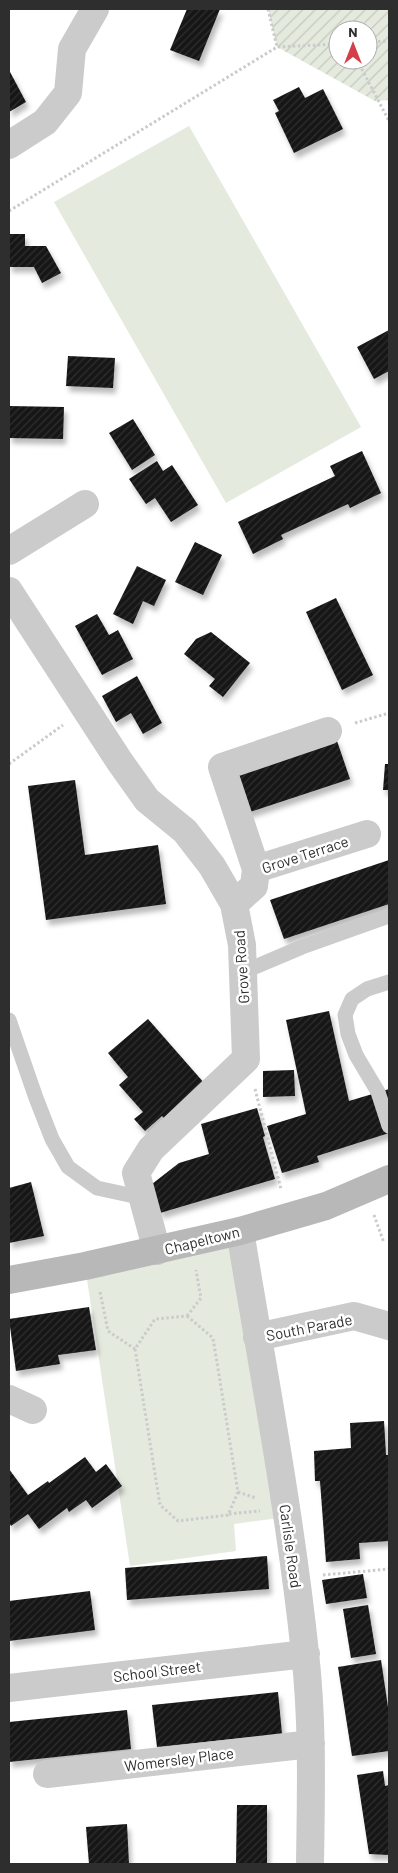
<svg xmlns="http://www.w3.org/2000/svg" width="398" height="1873" viewBox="0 0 398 1873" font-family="Barlow,sans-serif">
<defs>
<pattern id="garden-furrows" width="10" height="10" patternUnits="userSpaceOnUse" patternTransform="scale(1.25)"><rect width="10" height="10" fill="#e4eadd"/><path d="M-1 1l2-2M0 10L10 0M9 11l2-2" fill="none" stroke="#c4c9be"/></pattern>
<pattern id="building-hatch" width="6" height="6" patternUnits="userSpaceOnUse" patternTransform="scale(1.25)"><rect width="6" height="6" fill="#151515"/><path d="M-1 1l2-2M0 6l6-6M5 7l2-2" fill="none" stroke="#2f2f2f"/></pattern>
<filter id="shadow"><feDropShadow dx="3" dy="5.5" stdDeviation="2.5" flood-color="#0004"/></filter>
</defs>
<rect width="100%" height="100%" fill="#fff"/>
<path fill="#e4eadd" d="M189,126L361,427L226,503L54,202Z
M240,1231L287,1517L234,1524L236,1551L130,1566L85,1266Z"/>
<path fill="url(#garden-furrows)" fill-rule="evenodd" d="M268,9H389V100L375,101L277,47ZM338,30H368V60H338Z"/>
<path fill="url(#building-hatch)" filter="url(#shadow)" d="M187,9H220L199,61L170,50Z
M9,70L26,102L9,112Z
M299,87L305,98L323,89L343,129L294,153L275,113L279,111L273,100Z
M9,234H25V246H46L61,273L42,283L34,267H9Z
M389,330V371L374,379L357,347Z
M68,356L115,358L113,388L66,386Z
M9,406L64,407L63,439L9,438Z
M133,419L155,455L132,470L109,433Z
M362,451L381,493L350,508L348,504L281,535L283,539L253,554L238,522L335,476L330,466Z
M157,461L163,471L172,465L198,505L171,522L155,498L146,504L129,479Z
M195,542L222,555L203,595L175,582Z
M137,566L166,580L154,606L143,601L133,624L113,614Z
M336,598L373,675L342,690L306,612Z
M97,614L109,635L118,630L133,659L102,675L75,626Z
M211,632L250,663L223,697L209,686L215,679L184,654L196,639Z
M137,676L162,723L143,734L131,713L116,722L102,696Z
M336,738L350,779L247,813L234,772Z
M385,764H389V790H383Z
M75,780L85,855L158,845L166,904L46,920L28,786Z
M389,860V904L284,939L270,900Z
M329,1011L349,1101L389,1089V1133L317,1156L319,1162L282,1173L267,1126L306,1114L286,1020Z
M148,1019L205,1084L165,1119L162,1116L145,1131L134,1119L143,1112L119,1085L128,1077L108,1053Z
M294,1070L295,1096L263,1097V1071Z
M257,1108L265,1136L263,1137L275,1179L160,1213L152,1184L179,1163L209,1154L201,1124Z
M31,1182L44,1236L9,1243V1188Z
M89,1307L96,1350L58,1355L60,1364L16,1371L9,1319Z
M384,1421L386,1455H389V1541L359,1543L360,1559L326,1562L320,1481H315L314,1451L351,1448L350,1423Z
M85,1457L96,1472L106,1464L122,1486L92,1508L86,1500L69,1512L67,1508L39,1529L28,1514L11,1526L9,1522V1469L28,1495L48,1481L49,1483Z
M267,1556L269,1589L127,1600L125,1568Z
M363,1574L367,1598L326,1604L322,1580Z
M90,1591L95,1630L9,1641V1601Z
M368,1605L376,1654L351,1658L343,1609Z
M381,1660L389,1714V1751L352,1756L338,1667Z
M278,1692L282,1734L157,1747L152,1705Z
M127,1710L131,1749L9,1762V1722Z
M383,1771L385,1786L389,1785V1855L369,1854L357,1775Z
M237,1805H267V1863H236Z
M127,1824L129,1864H89L86,1827Z"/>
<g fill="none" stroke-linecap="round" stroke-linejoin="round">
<path stroke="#cbcbcb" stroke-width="3" stroke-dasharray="2.5 2.5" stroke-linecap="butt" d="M268,9L277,47
M368,42L389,41
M357,60L389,121
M9,211L277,47L338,44
M355,723L389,713
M9,764L63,725
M255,1089L281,1189
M374,1215L384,1243
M100,1292L108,1331L135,1349
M187,1316L213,1338L238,1492L228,1515L178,1521L160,1505L135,1349L155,1319Z
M187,1316L201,1298L196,1270
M238,1492L256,1498
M229,1514L260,1511
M323,1575L389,1569"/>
<path stroke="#cbcbcb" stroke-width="15" d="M243,972L302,947L389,916
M389,982L367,989L352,999L345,1015L348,1034L356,1055L378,1092L389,1126
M9,1020L36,1098L52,1139L68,1167L97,1188L143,1198"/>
<path stroke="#cbcbcb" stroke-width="28" d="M9,145L45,122L68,93L72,49L95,9
M9,551L85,504
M9,591L120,762L147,800L185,831L212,866L234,904L242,945L246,1059L151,1149L136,1173L157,1251
M256,869L222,767L328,731
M234,904L254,886L256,869L367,834
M240,1231C263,1371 290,1511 305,1653C313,1723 311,1794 310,1864
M257,1337L354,1316L389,1326
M9,1399L33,1410
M9,1688L306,1654
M47,1774L311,1744"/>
<path stroke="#b8b8b8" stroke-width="28" d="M9,1280L85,1266L240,1231L326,1206L389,1179"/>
</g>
<g text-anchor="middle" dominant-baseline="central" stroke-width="5" stroke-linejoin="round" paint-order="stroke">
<g font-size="15" fill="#2e2e2e" stroke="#fff">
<text transform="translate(305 854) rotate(-18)">Grove Terrace</text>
<text transform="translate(241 967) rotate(-94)">Grove Road</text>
<text transform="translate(202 1240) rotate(-14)">Chapeltown</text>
<text transform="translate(309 1327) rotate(-11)">South Parade</text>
<text transform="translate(291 1546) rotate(82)">Carlisle Road</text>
<text transform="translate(157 1671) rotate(-7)">School Street</text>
<text transform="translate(179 1759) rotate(-7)">Womersley Place</text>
</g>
</g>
<rect width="398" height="1873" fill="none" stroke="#2e2e2e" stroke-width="20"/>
<g transform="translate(353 45)"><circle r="24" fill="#ffffff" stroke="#ababab"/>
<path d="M0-4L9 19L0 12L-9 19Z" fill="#d4404a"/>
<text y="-8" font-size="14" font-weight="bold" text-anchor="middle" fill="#2e2e2e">N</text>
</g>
</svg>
